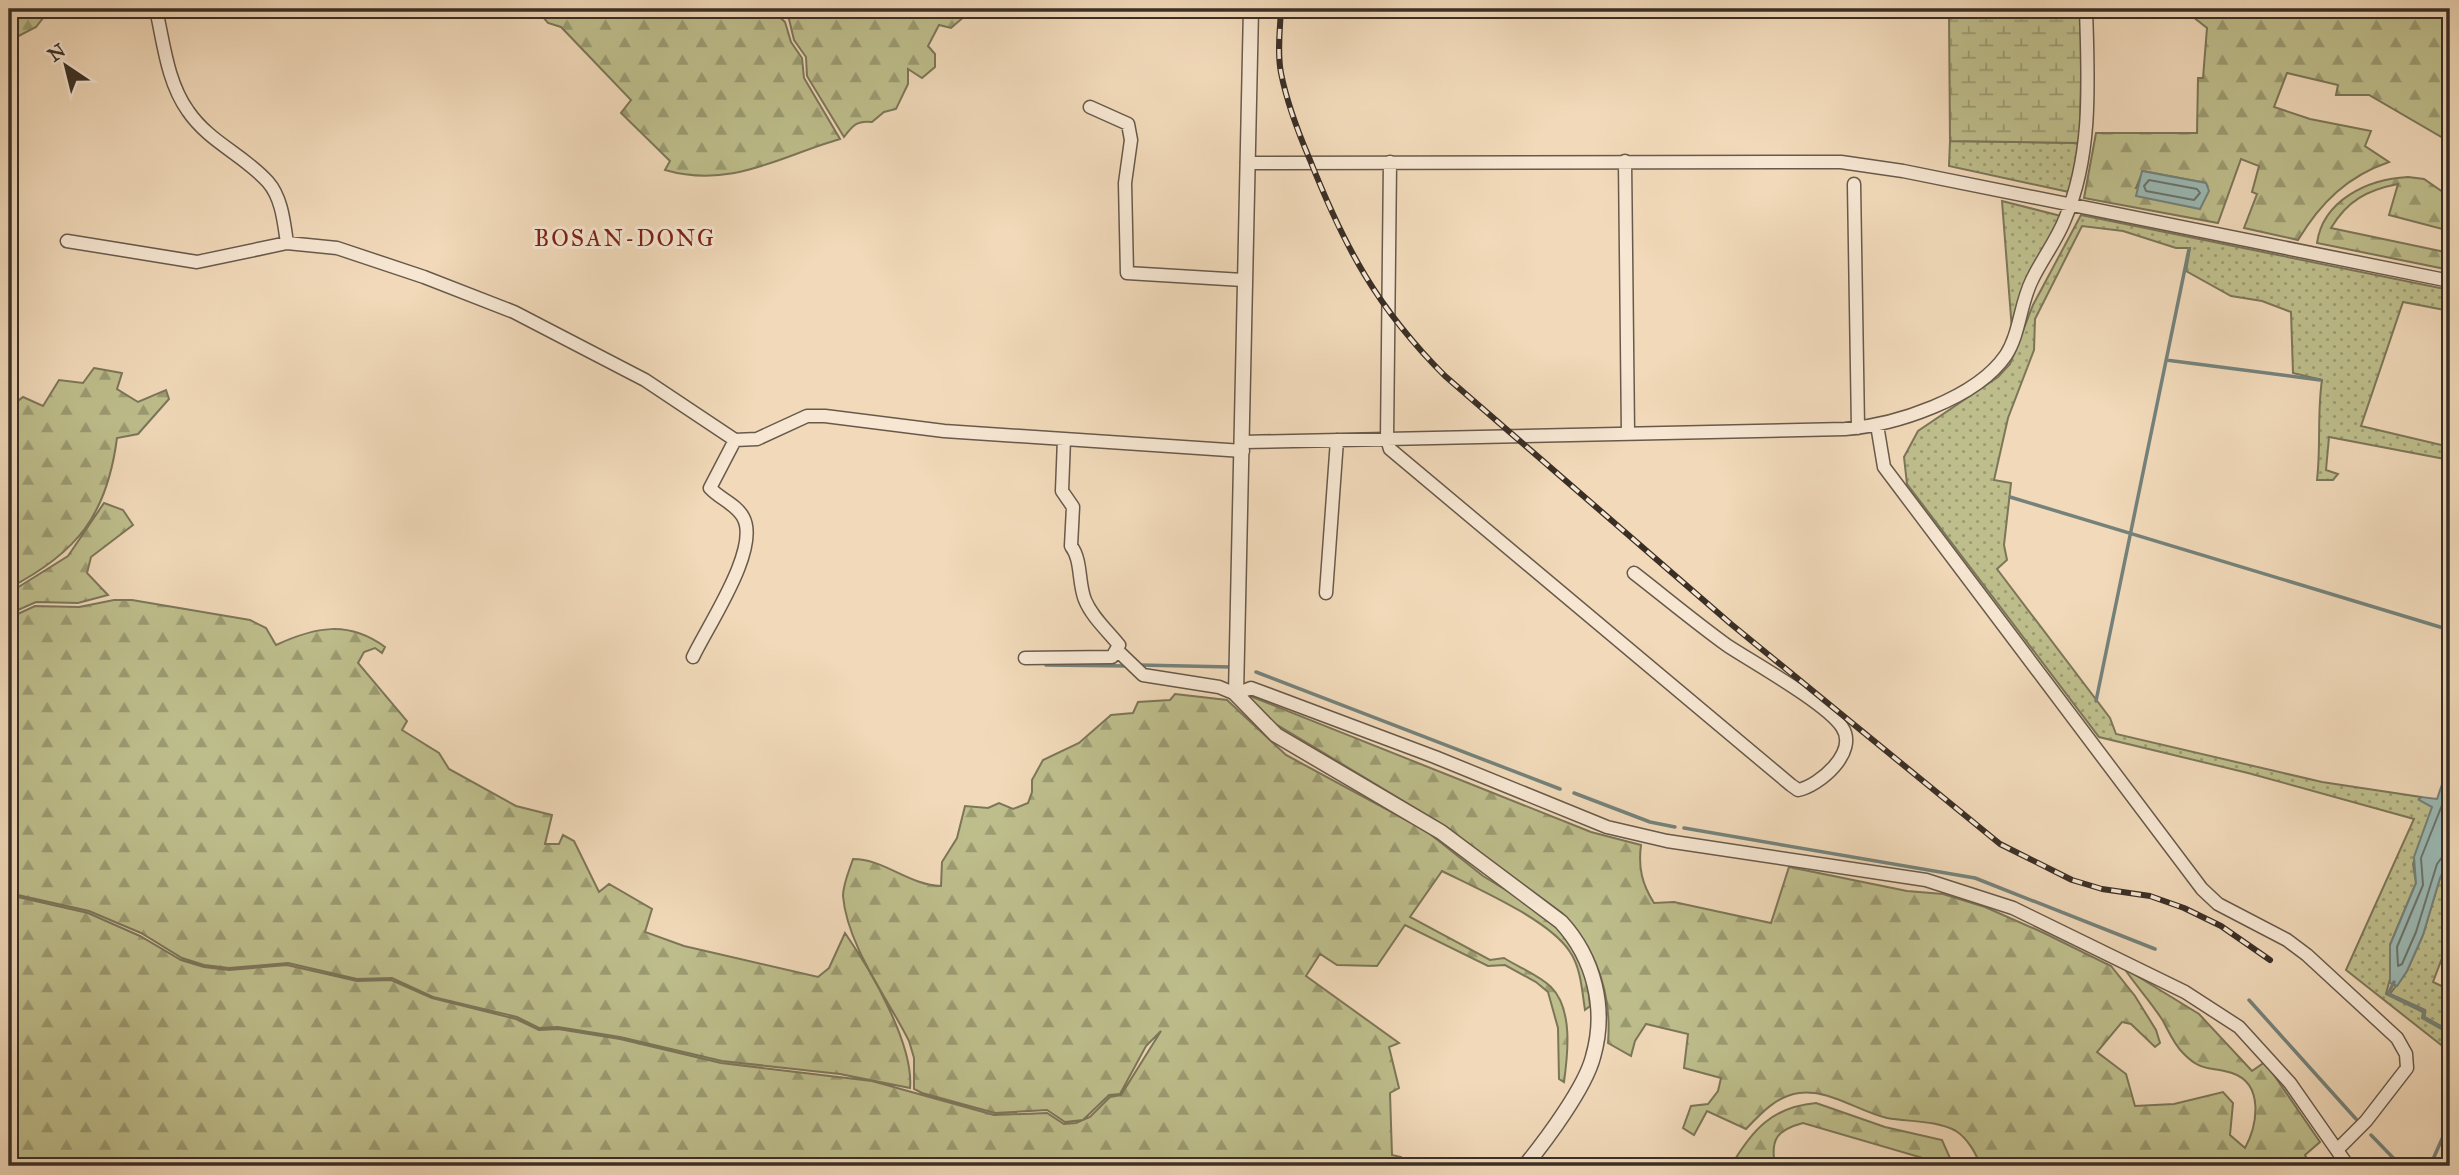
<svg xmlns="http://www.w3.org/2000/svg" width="2459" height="1175" viewBox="0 0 2459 1175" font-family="'IM FELL Great Primer',serif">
<defs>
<pattern id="grass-dots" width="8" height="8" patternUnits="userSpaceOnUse" patternTransform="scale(1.75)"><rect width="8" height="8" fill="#bebe8c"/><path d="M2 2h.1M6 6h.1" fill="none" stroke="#9b9b72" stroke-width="1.8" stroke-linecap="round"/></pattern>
<pattern id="forest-firs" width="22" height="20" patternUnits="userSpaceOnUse" patternTransform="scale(1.75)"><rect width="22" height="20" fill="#bebe8c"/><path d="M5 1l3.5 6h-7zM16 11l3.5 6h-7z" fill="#9b9b72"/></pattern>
<pattern id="wetland-marsh" width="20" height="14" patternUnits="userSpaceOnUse" patternTransform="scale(1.75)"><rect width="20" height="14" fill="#bebe8c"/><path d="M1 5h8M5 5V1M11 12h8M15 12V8" fill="none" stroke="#9b9b72"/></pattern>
</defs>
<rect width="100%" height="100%" fill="#f1d9b9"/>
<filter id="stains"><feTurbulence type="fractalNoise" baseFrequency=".00286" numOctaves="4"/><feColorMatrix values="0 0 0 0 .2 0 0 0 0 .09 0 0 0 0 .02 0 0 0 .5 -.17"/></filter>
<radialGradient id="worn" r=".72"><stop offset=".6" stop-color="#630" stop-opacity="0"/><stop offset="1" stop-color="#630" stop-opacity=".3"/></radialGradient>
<path fill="url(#grass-dots)" stroke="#7c7659" stroke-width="2" d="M1950,141L2080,143L2069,192L1949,166Z
M2002,201L2061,216L2013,343Z
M2081,215L2450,290V311L2403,302L2361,426L2450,447V460L2329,437L2326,470L2338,474L2333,480H2317C2321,446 2317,413 2322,380L2293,373L2291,312L2262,301L2231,296L2186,271L2190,248H2176L2123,231L2082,226L2035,319L2034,350L2008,418L1994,480L2011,483L2004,545L2007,560L1997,569L2110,718L2116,734L2322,782L2421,797L2419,799L2433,806L2413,864L2416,883L2390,945L2391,975L2386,994L2423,1012L2422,1018L2450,1034V1052L2346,970L2414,819L2248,773L2099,737L1907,484L1904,457L1918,431L1998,377L2010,364L2033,305Z
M2450,856V937L2433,982L2450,990V1031L2425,1017V1010L2390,994L2407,971L2423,935L2440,878Z"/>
<path fill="url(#forest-firs)" stroke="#7c7659" stroke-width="2" fill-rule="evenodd" d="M9,9H50L36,27L9,41Z
M536,9H771L785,22L791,42L802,58L804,78L840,139C778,157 731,189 665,170L670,161L621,113L631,100L561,27L548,23Z
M777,9H973L951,28L939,25L928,46L935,54V67L922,78L908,69V84L896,109L884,112L872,122C857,120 852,126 844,137L807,76L806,57L794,40L789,19Z
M2183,9H2450V142L2369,95H2336L2338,85L2287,73L2274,107L2310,119L2371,131L2365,146L2389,162C2348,176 2321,202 2298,240L2244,228L2257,194L2252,192L2259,166L2241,159L2218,223L2084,198L2096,133H2197L2198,78H2203L2207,28ZM2143,171L2206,183L2136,188Z
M2408,177L2424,179L2450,197V231L2389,215L2398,184C2367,190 2347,201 2331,228L2450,253V270L2317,243C2323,200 2368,179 2408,177Z
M94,368L122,373L117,389L138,402L166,390L169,399L138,434L117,438C107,515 77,553 9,588V408L23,397L43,406L59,380L83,383Z
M104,503L123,510L133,525L91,557L87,573L108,595L78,603L36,602L9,614V593L68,556Z
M114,600H132L250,620L266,628L276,645C315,627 348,620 385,647L382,653L375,648L364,652L358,663L407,721L402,730L439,753L449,769L516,806L552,815L545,844H559L563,835L574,841L599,892L609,884L652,909L645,932L684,946L818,977L829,968L845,933C870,969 914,1044 910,1088L840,1074L722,1061L620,1037L558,1027L539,1028L517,1017L433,997L392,978L357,979L288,963L229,968L204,965L182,958L141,933L89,911L9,893V618L35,606L79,607Z
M1175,694L1227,700L1286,755L1425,830L1483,876L1514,895L1562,931L1573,944L1587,980L1590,1006L1585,1010C1582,991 1581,968 1570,952C1550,920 1476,888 1442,871L1410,917L1490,960L1504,958C1518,967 1539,975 1551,987C1573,1009 1568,1053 1564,1082L1559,1079L1558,1028L1548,992L1536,982L1505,965L1488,966L1405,925L1377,966L1337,965L1320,954L1306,976L1399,1043L1389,1047L1399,1088L1390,1093L1392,1155L1401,1157L1404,1166H9V895L88,913L140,936L181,960L204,967L229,970L287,965L357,981L391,980L432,998L516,1019L539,1030L558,1029L620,1039L721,1063L872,1081L994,1115L1047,1113L1064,1124L1076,1123L1090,1117L1110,1097L1121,1095L1161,1031L1146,1046L1120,1094L1109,1095L1083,1120L1065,1122L1047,1110L995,1113L922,1093L914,1089V1058L909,1041C887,997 847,945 843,896C843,884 849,871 853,859C884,859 909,885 941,886L942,862L957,838L965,806L988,808L999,803L1013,809L1028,803L1032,792V780L1043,760L1079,743L1111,715L1133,713L1138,702L1170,700Z
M1250,696L1591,832L1641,845C1638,868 1642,884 1654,903L1674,902L1771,923L1789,867L1907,891L1943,894L1985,907L2044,933L2111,966L2135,996L2156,1030L2160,1043L2155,1047L2131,1024L2122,1022L2097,1052L2126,1074L2135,1106L2174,1104L2223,1092L2233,1103L2230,1135L2245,1148C2257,1126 2265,1084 2232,1073C2211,1066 2202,1073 2183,1053C2174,1044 2169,1032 2163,1021C2152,1003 2136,986 2124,968L2199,1014L2252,1071L2265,1062L2320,1142L2305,1155L2310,1166H1980C1977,1154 1967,1138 1956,1131C1936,1120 1909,1122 1887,1118C1857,1111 1830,1089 1799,1093C1777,1096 1761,1113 1746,1129L1707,1111L1694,1135L1683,1128L1691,1106L1708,1104L1718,1091L1721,1078L1684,1068L1688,1034L1646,1024L1635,1041L1631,1056L1608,1043C1612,993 1596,949 1562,913L1440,823L1274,723L1248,700Z
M1816,1103L1885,1127L1942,1140L1950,1158L1943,1164L1803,1123C1777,1130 1770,1139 1775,1166H1731C1752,1130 1772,1107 1816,1103Z"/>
<path fill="url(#wetland-marsh)" stroke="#7c7659" stroke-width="2" d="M1949,9H2082L2080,143L1950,141Z"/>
<path fill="#9bb9b4" stroke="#74827b" stroke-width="2" d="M2142,171L2206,183L2209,191L2200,209L2136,196Z
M2450,761V856L2440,878L2423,935L2407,971L2397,986L2390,983V945L2416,883L2414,857L2432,807L2419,800L2421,797L2437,799Z"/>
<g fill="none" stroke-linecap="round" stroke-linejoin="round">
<path stroke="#6a746d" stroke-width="2" d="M2149,180L2197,189L2200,193L2194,200L2146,191L2144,186Z
M2450,785L2421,858L2423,885L2397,947L2398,966L2402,964L2416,932L2437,864L2443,856L2450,854"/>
<path stroke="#74827b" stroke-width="3.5" d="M2166,360L2320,380
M2010,497L2450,630
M1046,665L1128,666
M1139,665L1231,667
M1256,672L1560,789
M2096,701L2189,249
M1574,793L1650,822L1675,827
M1684,828L1975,878L2155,949
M2394,982L2388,994L2424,1011V1018L2450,1032
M2249,1000L2356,1119
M2371,1135L2401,1166
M2430,1166L2450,1121"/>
<defs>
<path id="minor" d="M153,9L157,14C164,46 168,83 188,111C209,142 244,155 268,182C282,198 284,223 287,243
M1090,107L1128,124L1131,140L1125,183L1127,273L1243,280
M1625,161L1628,434
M1390,162L1387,439L1390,449L1791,785L1798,790C1819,786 1859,752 1842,727C1827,704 1754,663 1728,646C1696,623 1665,597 1634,573
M1247,163L1841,162L1903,171L2450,281
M1854,184L1858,428
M67,241L197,262L287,243L337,248L424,277L514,312L645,380L735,440L757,439L807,416H825L944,431L1243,451
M1877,425L1884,467L2202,889L2218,904L2287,940L2307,955L2397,1038L2406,1054L2407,1068L2366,1121L2338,1149
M1243,442L1845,429C1895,425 1976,399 2006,355C2020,333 2020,304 2032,280C2042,259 2057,240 2065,219C2093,153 2088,79 2086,9
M1326,593L1337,440
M1118,651L1143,675L1219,687L1236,694L1251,688L1435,757L1607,827L1667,841L1926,880L2013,908L2185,992L2239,1027L2290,1083L2348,1166
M693,657C708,625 761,548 743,517C736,504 720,499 710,488L735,440
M1025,658L1112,657L1119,645C1107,630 1092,617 1085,600C1078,583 1082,560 1071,546L1073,507L1062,491L1064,439"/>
<path id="tertiary" d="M1251,9L1236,694L1276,735L1441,832L1561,922C1594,958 1607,1009 1593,1057C1585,1088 1546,1140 1525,1166"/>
</defs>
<use href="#minor" stroke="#685a4b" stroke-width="15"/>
<use href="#tertiary" stroke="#685a4b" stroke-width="17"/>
<use href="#minor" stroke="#f6e6d2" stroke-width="12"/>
<use href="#tertiary" stroke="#f6e6d2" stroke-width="14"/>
<defs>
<path id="rail" d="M1281,9C1280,30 1277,52 1281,73C1287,103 1298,132 1310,160C1345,248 1377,308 1445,376L1731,624L2000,844L2072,880L2102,889L2150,896L2184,908L2221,926L2270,960"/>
</defs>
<use href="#rail" stroke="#3a2f26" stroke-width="6"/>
<use href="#rail" stroke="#f6e6d2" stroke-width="3.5" stroke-dasharray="10" stroke-linecap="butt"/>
</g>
<g text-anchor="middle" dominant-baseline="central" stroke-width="6" stroke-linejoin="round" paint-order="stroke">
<g font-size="23" letter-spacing="2" fill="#7a1f14" stroke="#f6e6d2">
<text x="625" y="238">BOSAN-DONG</text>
</g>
</g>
<rect width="2459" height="1175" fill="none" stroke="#f1d9b9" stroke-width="35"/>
<rect x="10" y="10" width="2438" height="1154" fill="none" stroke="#3a2f26" stroke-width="3.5"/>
<rect x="18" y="18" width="2424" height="1140" fill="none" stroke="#3a2f26" stroke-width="2"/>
<g transform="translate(66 66) rotate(325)" stroke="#f6e6d2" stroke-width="5" paint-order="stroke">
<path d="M0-5L12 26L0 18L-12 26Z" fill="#3a2f26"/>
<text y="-10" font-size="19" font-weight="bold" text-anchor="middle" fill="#3a2f26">N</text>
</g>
<rect width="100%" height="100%" filter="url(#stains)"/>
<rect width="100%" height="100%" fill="url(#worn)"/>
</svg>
